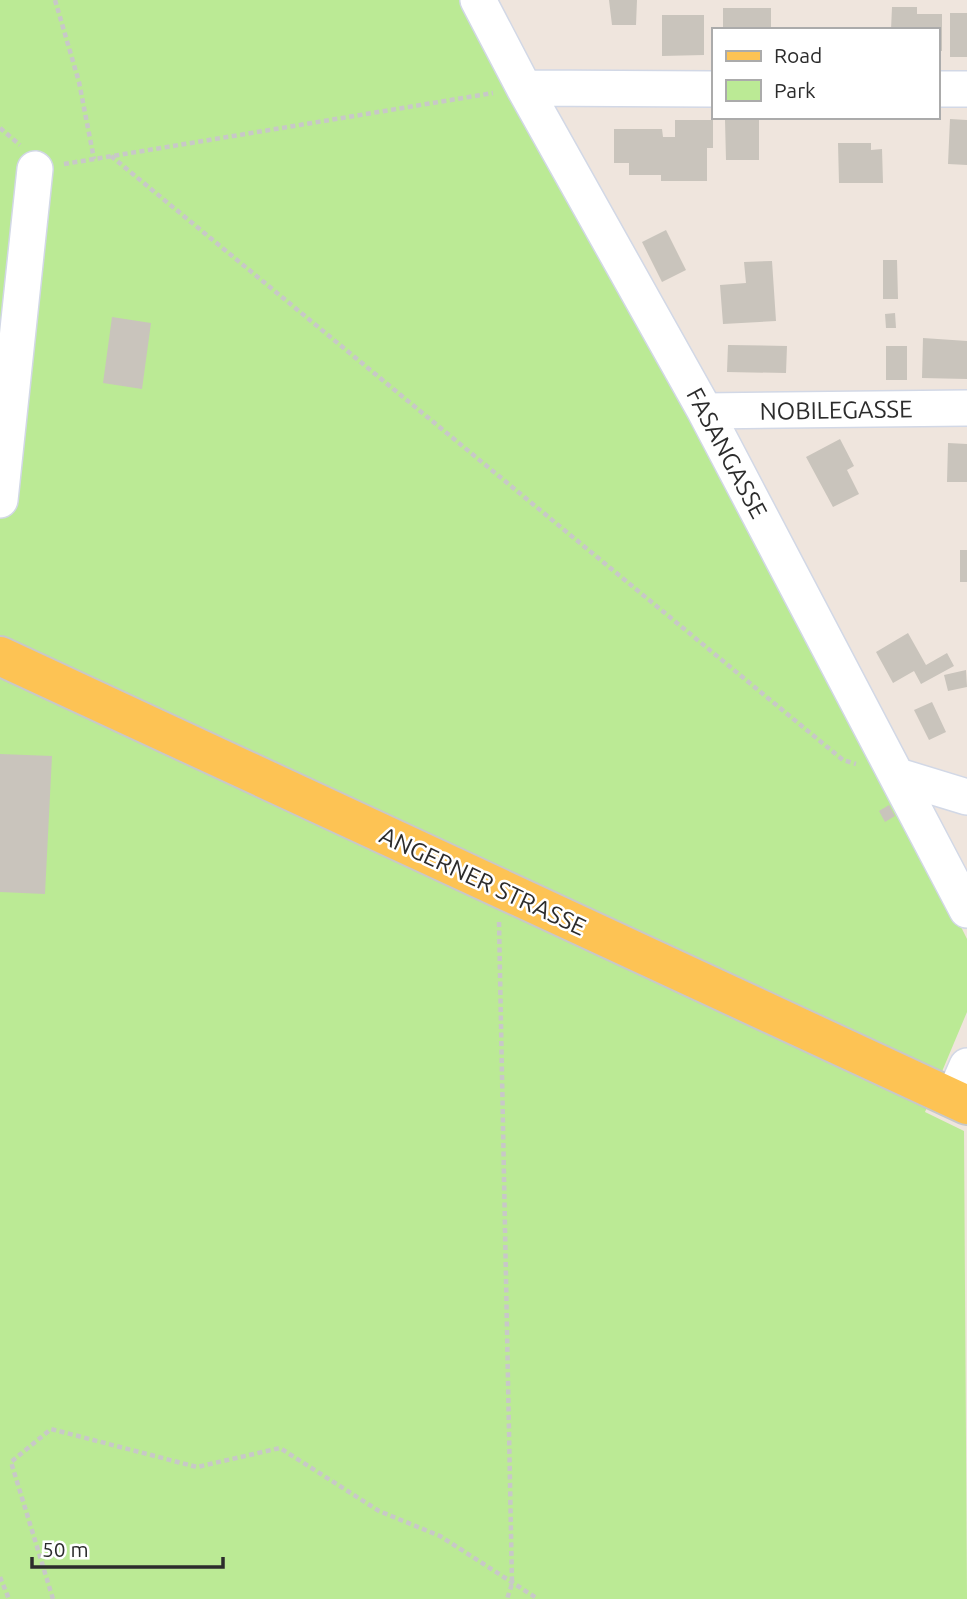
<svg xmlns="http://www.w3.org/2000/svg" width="967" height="1599" viewBox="0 0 967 1599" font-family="Ubuntu,sans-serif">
<rect width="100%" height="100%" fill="#efe5dd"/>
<path fill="#bbea95" d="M0,0H470L892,787L967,939V1012L925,1112L964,1131L967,1599H0Z"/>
<path fill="#c9c4bc" d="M609,0H637L636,25H612Z
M892,7H917V14H942V51H937V30H891Z
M723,8H771V30H723Z
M950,13H967V57H950Z
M662,15H704V55L662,56Z
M950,119L967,120V165L948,164Z
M675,120H713V148H707V181H661V175H629V163H614V129H662L663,137H675Z
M725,120H759V160H726Z
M838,143H871V150L882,149L883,183H839Z
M666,230L686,270L662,282L642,242Z
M883,260H897L898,299H883Z
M772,261L776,321L723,324L720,285L746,283L744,262Z
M895,313L896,328H886L885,314Z
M112,317L151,323L142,389L103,383Z
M923,338L967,341V379L922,378Z
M728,345L787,346L786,373L727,372Z
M886,346H907V380H886Z
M840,439L854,466L847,470L859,494L833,507L806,457Z
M948,443L967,444V482H947Z
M960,550H967V582H960Z
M908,633L926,665L947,653L954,666L921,684L914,671L893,683L876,652Z
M966,670L967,687L948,691L944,675Z
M932,702L946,732L929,740L914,710Z
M0,754L52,756L45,894L0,892Z
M889,805L895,816L885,822L879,811Z"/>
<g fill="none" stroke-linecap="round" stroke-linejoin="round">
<defs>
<path id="minor" d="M478,0L524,88L705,411L967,910
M524,88L713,89
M937,89H967
M705,411L967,408
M0,500L35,169
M898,776L967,797
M953,1098L967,1066"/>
<path id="major" d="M0,656L967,1105"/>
</defs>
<use href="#minor" stroke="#d2d8e6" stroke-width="38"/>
<use href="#major" stroke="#c8c8c8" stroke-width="42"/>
<path stroke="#c8c8c8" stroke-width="4.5" stroke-dasharray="5 3.5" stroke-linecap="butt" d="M55,0L79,82L94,159
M0,128L20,145
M111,156L843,760L856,764
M64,164L493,93
M499,922L512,1584L507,1599
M0,1577L9,1599
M53,1599L11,1462L51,1429L197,1467L280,1448L379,1511L440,1536L538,1599"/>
<use href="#minor" stroke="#fff" stroke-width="35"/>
<use href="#major" stroke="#fdc354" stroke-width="38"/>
</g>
<g text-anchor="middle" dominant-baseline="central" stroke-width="5" stroke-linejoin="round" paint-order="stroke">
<g font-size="24" fill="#2c2c2c" stroke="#fff">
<text transform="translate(836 410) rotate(-1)">NOBILEGASSE</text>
<text transform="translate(727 453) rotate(62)">FASANGASSE</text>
<text transform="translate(483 881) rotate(25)">ANGERNER STRASSE</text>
</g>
</g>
<rect x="712" y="28" width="228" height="91" fill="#ffffff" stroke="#ababab" stroke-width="2"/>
<rect x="726" y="51" width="35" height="10" fill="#fdc354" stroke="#ababab" stroke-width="2"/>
<text x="774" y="63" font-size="21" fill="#2c2c2c">Road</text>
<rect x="726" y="80" width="35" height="21" fill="#bbea95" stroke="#ababab" stroke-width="2"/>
<text x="774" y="98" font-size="21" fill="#2c2c2c">Park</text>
<path d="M32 1557v10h191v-10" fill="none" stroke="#2c2c2c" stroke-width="3.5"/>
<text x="42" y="1557" font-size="21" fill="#2c2c2c" stroke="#ffffff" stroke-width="5" paint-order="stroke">50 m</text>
</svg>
